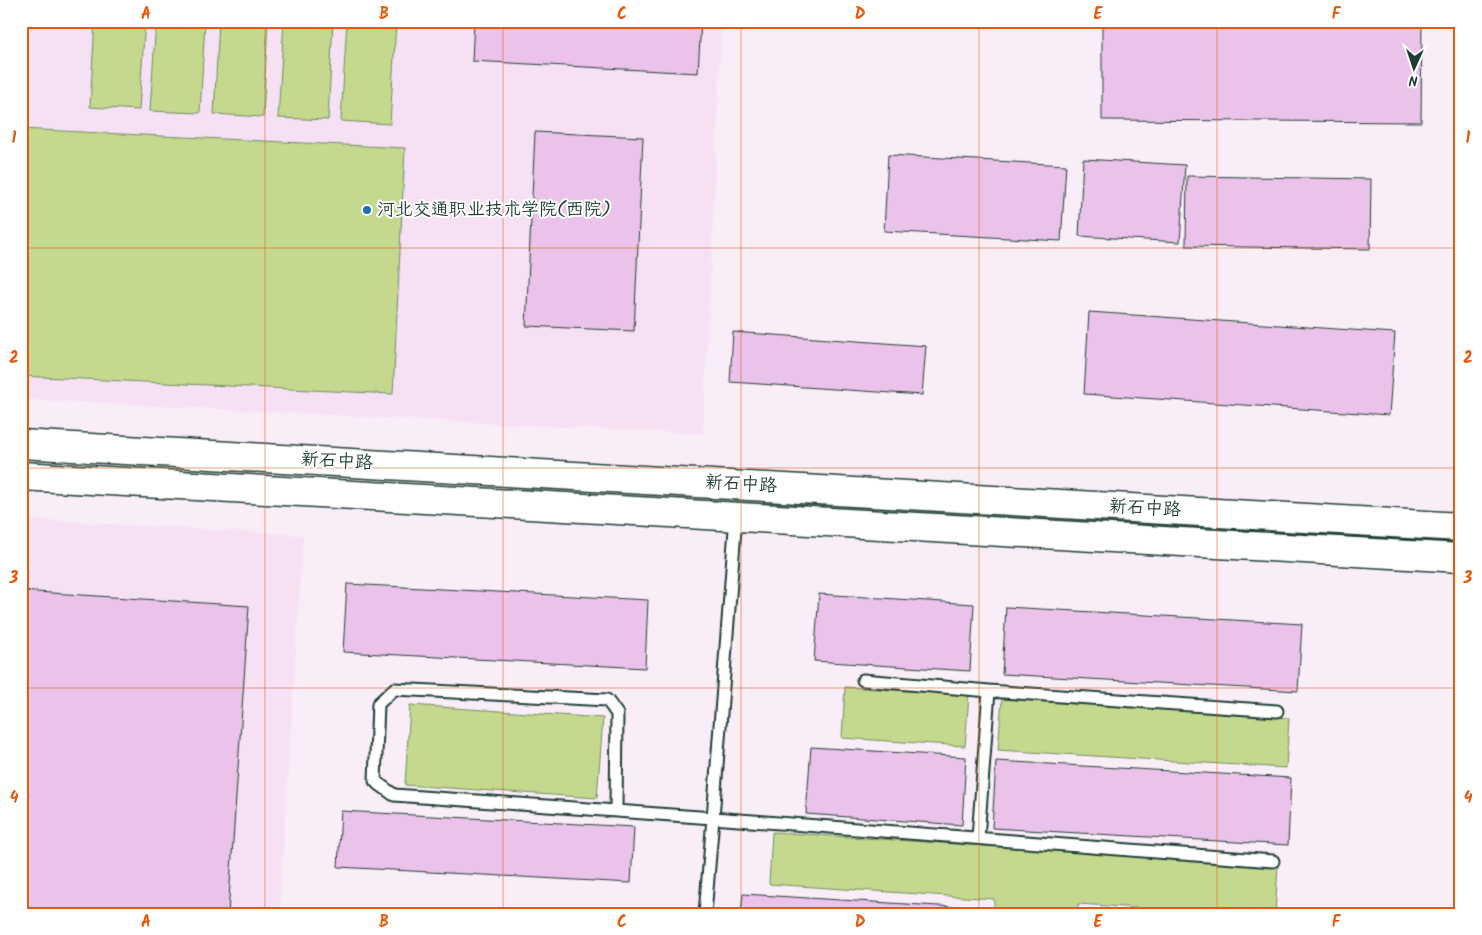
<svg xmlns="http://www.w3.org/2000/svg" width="1482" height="935" viewBox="0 0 1482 935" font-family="Kalam,'LXGW WenKai TC',sans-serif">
<rect width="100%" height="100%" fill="#f9edf8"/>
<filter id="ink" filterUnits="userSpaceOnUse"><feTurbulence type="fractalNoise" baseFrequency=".02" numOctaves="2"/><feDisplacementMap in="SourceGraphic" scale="10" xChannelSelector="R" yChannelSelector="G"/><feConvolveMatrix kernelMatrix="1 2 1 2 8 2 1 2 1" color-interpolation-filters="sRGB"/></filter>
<g filter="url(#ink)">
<path fill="#f5e0f4" d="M21,21H722L703,434L21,399Z
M21,519L303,535L279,914H21Z"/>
<path fill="#c4d98e" stroke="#728b61" d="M95,21H145L139,110L90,107Z
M156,21H205L200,113L150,111Z
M219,21H268L263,117L214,114Z
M284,21H333L328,120L278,118Z
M347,21L396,22L390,124L341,121Z
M21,129L405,148L393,394L21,376Z
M845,687L969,695L965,746L842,738Z
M1002,699L1289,718L1286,768L998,750Z
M410,705L603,718L597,798L405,785Z
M772,832L1278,865L1275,914H1230L1078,904L1077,914H994V899L769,884Z"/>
<path fill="#ebc2e9" stroke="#1f3d34" d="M474,21H701L698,73L472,61Z
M1102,21H1422L1421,122L1102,120Z
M535,132L643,137L634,331L526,326Z
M888,155L1066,165L1061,241L884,231Z
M1083,159L1185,165L1180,242L1079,236Z
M1187,176L1371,179L1370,249L1186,246Z
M1089,312L1395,333L1389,415L1084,394Z
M733,332L926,346L922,395L730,382Z
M347,584L648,600L645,668L343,652Z
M21,591L249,606L228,914H21Z
M819,594L974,604L970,671L814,661Z
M1006,607L1302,624L1298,691L1002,674Z
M811,747L966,757L962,825L806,814Z
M996,761L1291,778L1288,845L992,828Z
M341,811L634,827L631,883L338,867Z
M743,894L971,908V914H741Z"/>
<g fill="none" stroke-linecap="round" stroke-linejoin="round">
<defs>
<path id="service" d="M863,680L989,691L978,838
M989,691L1277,711
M616,811L617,714L607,700L394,689L378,704L375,781L394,795L713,818L736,516
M705,914L713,818L1273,861"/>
<path id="secondary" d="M21,444L1461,527
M21,476L1461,558"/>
</defs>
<use href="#service" stroke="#1f3d34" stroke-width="15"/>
<use href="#secondary" stroke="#1f3d34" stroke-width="31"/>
<use href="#service" stroke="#fff" stroke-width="11"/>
<use href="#secondary" stroke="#fff" stroke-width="28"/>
</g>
</g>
<path fill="none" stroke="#e8590c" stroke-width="1" stroke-opacity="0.55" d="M265,21V914M503,21V914M741,21V914M979,21V914M1217,21V914M21,248H1461M21,468H1461M21,688H1461"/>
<circle fill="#1f6fb2" stroke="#fff" stroke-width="2" cx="367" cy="210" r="5"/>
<g text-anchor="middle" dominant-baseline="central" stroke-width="4" stroke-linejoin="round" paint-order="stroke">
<g font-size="18" fill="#1f3d34" stroke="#fff" text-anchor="start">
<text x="377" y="210">河北交通职业技术学院(西院)</text>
</g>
<g font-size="18" fill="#1f3d34" stroke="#fff">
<text transform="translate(337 462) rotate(3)">新石中路</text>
<text transform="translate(741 485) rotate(3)">新石中路</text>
<text transform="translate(1145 509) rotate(3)">新石中路</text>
</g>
</g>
<rect width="1482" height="935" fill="none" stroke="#fff" stroke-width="55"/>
<g transform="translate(1414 68) rotate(183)" stroke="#ffffff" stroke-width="4" paint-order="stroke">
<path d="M0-4L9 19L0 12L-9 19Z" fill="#1f3d34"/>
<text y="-8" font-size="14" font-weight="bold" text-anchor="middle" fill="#1f3d34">N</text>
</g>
<rect x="28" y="28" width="1426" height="880" fill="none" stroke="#e8590c" stroke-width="2"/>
<g font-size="16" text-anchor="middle" font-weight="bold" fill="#e8590c">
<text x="146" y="19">A</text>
<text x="384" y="19">B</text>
<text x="622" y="19">C</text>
<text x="860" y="19">D</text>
<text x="1098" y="19">E</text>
<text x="1336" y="19">F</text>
<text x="14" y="143">1</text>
<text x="1468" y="143">1</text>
<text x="14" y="363">2</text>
<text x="1468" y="363">2</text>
<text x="14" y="583">3</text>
<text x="1468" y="583">3</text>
<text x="14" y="803">4</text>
<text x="1468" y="803">4</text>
<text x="146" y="927">A</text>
<text x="384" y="927">B</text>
<text x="622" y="927">C</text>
<text x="860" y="927">D</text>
<text x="1098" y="927">E</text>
<text x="1336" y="927">F</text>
</g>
</svg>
